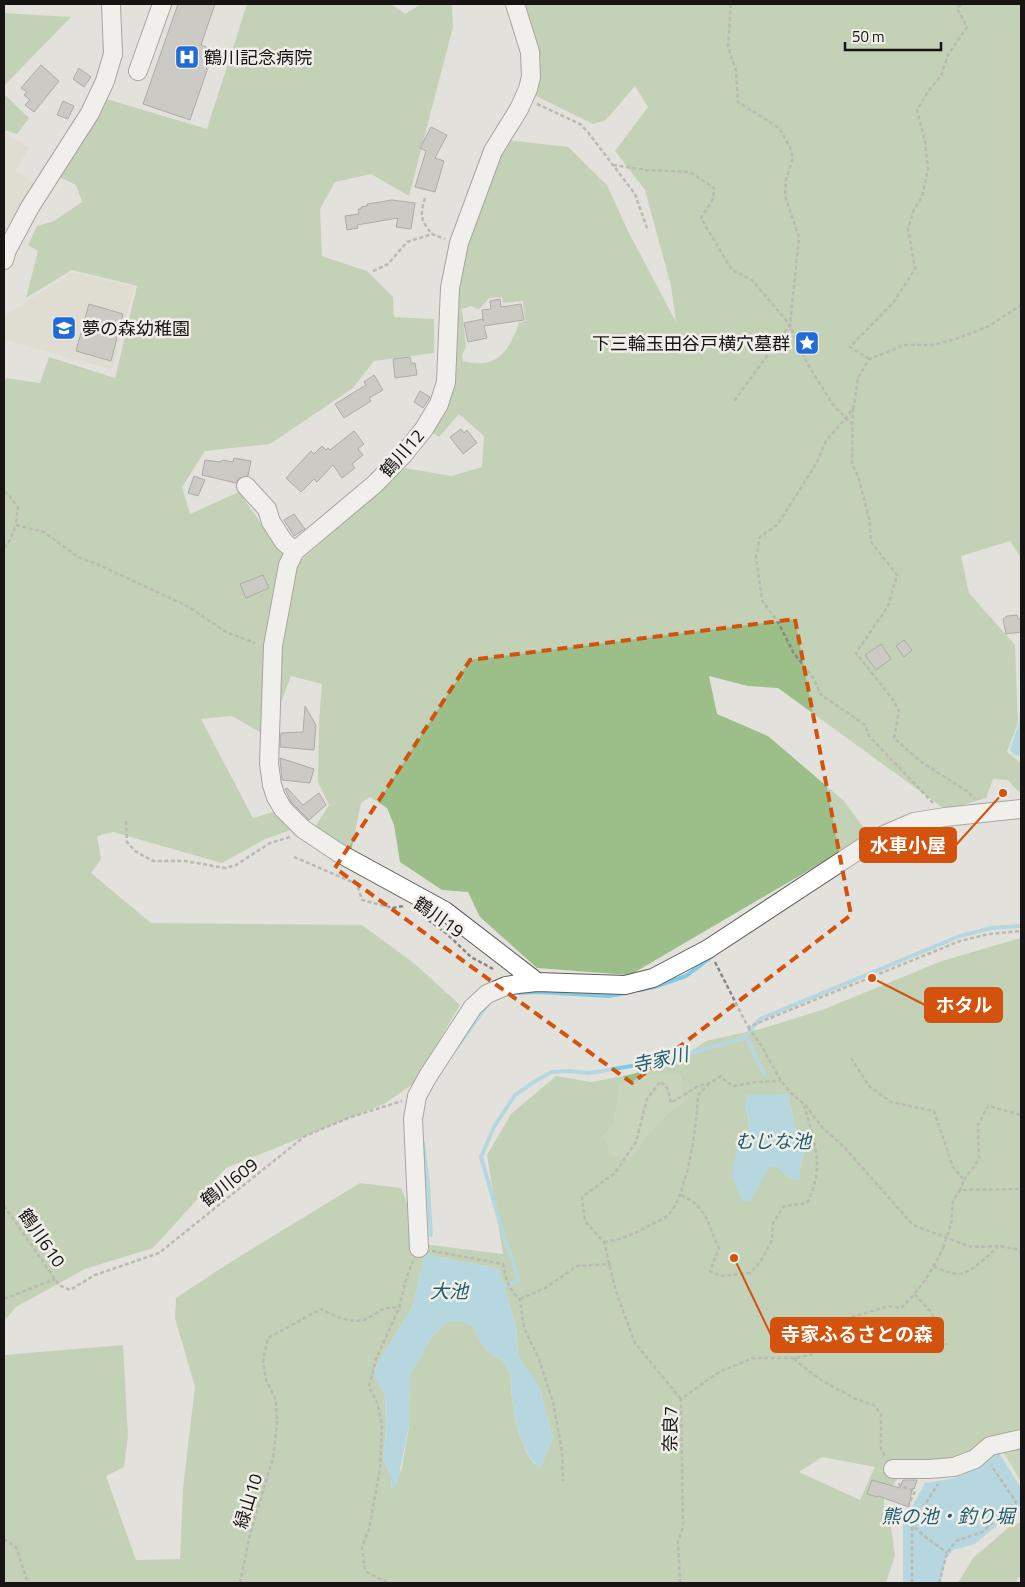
<svg xmlns="http://www.w3.org/2000/svg" width="1025" height="1587" viewBox="0 0 1025 1587" font-family="'Titillium Web','Noto Sans JP',sans-serif">
<rect width="100%" height="100%" fill="#e3e1db"/>
<path fill="#dad5c8" d="M5,133L29,148L15,171L38,185L4,245Z
M73,272L134,287L112,370L5,340L4,316Z"/>
<path fill="#a8c399" d="M649,1074L680,1075L684,1101L658,1122L629,1159L611,1154L604,1135L614,1124L620,1084Z
M1021,1445V1482L1002,1450Z"/>
<path fill="#9cbf89" fill-rule="evenodd" d="M247,4H391L405,14L421,4H452L453,27L409,196L371,174L335,182L320,209L322,256L367,271L393,297L394,317L434,319V353L374,361L353,388L270,444L205,451L182,487L190,514L239,492L270,536L299,562L405,468L451,476L482,467L484,436L459,414L439,437L430,431L453,319L464,252L507,140L568,147L607,185L628,231L676,322L671,286L645,190L615,151L648,107L635,86L606,120L593,124L530,93L520,4H1021V558L1010,541L961,556L969,593L1015,645L1018,723L1007,752L1021,763V789L1019,792L1008,780L993,779L986,798L946,810L778,688L748,686L709,676L717,714L768,736L844,801L869,835L630,975L537,968L480,917L468,892L442,890L400,862L394,825L387,808L370,797L361,803L351,852L313,830L329,805L318,782L319,721L322,684L291,676L274,721L260,732L232,716L201,719L253,818L276,811L294,829L265,839L222,863L113,832L97,836L101,859L91,873L151,923L362,925L415,964L460,1005L413,1084L384,1104L226,1168L153,1248L85,1269L16,1307L4,1321V386L6,378L40,383L49,357L115,378L137,286L72,270L26,298L38,251L28,245L37,226L54,221L82,202L76,185L55,175L103,98L207,129ZM502,297L503,303L523,301L525,321L519,323C509,351 497,370 463,361L462,355L466,347L462,309L471,306L477,309L481,308L489,298Z
M4,13L71,17L4,86Z
M4,94L29,118L17,134L4,130Z
M1021,938V1434L950,1473L908,1466L884,1496V1510L890,1521L895,1555L886,1583H4V1355L123,1345L128,1436L124,1467L106,1476L136,1560L180,1559L183,1488L195,1387L175,1318L176,1298L229,1263L360,1183L401,1188L423,1244L503,1254L487,1155L511,1114L556,1076L591,1082L629,1075L675,1062L706,1041L760,1029L822,1010L942,961ZM649,1075H680L684,1101L658,1122L629,1159L611,1154L604,1135L614,1124L620,1084ZM788,1094L795,1127L805,1150L800,1168L793,1180L777,1167H769L764,1175L737,1148C749,1134 752,1125 745,1107ZM425,1254L499,1269L516,1327L518,1356L540,1389L553,1438L540,1468C522,1457 514,1417 512,1397C511,1390 512,1381 510,1374C505,1358 496,1359 486,1349C480,1343 476,1334 473,1326L459,1320L448,1322L433,1336L410,1374L409,1426L402,1468L391,1489L392,1477L383,1460L386,1430L385,1396L374,1373L378,1363L412,1308ZM822,1457L875,1467L860,1500L799,1472Z
M1021,1522V1576L1017,1579L1018,1583H958L973,1558L1008,1528Z"/>
<path fill="#7ecbe4" d="M1021,697V756L1014,755L1010,750L1019,723Z
M788,1094L795,1127L805,1150L800,1168V1180H793L777,1167H769L751,1201H743L738,1192L732,1176L737,1148L747,1137L749,1119L745,1107L747,1095Z
M425,1254L499,1269L516,1327L518,1356L540,1388L553,1438L540,1468C521,1453 515,1420 512,1397C511,1390 512,1381 510,1374C505,1358 496,1359 486,1349C480,1343 476,1334 473,1326L459,1320L448,1322L433,1336L410,1374L409,1425L397,1485L391,1490L392,1477L383,1460L386,1430L385,1396L374,1374L378,1363L412,1308Z
M998,1451L1021,1488V1507L1016,1509L975,1544L953,1550L945,1560L941,1583H903V1524L925,1483L956,1478Z"/>
<g fill="none" stroke-linecap="round" stroke-linejoin="round">
<path stroke="#7ecbe4" stroke-width="4" d="M640,990L654,987L686,976L714,955
M514,993L539,992L609,996L626,993
M746,1036L764,1074
M457,1047L488,1004
M423,1143L428,1185L431,1235
M501,1288L518,1281L513,1260L506,1244L481,1157L494,1127L515,1095L537,1080L552,1072L570,1071L587,1073L603,1071L670,1059L744,1038L760,1019L960,936L992,928L1021,926"/>
</g>
<path fill="#afada8" stroke="#696863" d="M178,4H215L201,45L214,50L190,120L143,104Z
M41,65L59,81L34,112L25,105L30,100L24,95L27,92L21,88Z
M79,68L91,77L84,87L73,79Z
M63,101L74,106L68,119L57,115Z
M431,127L447,135L435,158L444,161L435,192L415,187L426,151L420,148Z
M392,200L415,203L411,229L396,227L398,218L357,225L358,228L347,230L345,216L359,214L358,209H361V207L367,206V204Z
M500,299L501,307L521,304L524,320L484,326L487,338L468,342L464,323L483,319V321L482,310L491,309L490,301Z
M89,304L123,314L111,361L76,351Z
M410,357L411,363H415L417,375L395,378L393,359Z
M374,375L383,390L369,398L371,401L344,418L335,404L366,385L364,382Z
M420,391L430,397L423,408L414,402Z
M461,429L464,433L467,430L477,443L463,454L450,437Z
M354,431L364,444L358,449L363,455L352,464L355,468L342,478L333,465L317,482L314,479L301,492L286,478L311,451L314,454L322,446L326,450L328,448L330,450Z
M234,458L251,461L248,476L239,478L236,483L202,475L205,460L220,462L223,460L233,462Z
M194,476L205,480L198,496L188,493Z
M294,514L305,529L294,536L284,520Z
M263,575L269,588L246,598L240,584Z
M1017,615L1018,619H1021V632L1006,634L1003,619L1007,616Z
M904,640L912,650L904,657L896,646Z
M881,644L891,659L876,670L865,655Z
M305,706L316,725L314,750L280,747L281,733L303,732Z
M280,758L314,769L310,783L282,780Z
M287,788L303,805L319,793L326,805L309,820L291,802L285,789Z
M872,1480L900,1488L903,1480H917L914,1489L912,1488L909,1507L878,1496L877,1497L867,1494Z"/>
<g fill="none" stroke-linecap="round" stroke-linejoin="round">
<defs>
<path id="minor" d="M515,4L530,52L531,77L528,89L519,109L493,151L459,243L450,288L446,382L439,404L424,429L403,455L375,484L295,551L288,565L273,646L269,764L272,785L276,797L283,809L303,829L339,853L445,911L537,982
M138,71L162,4
M4,260L7,250L30,207L90,113L105,81L113,54L111,4
M246,486L267,509L271,522L284,542L295,551
M419,1248L413,1119L417,1096L428,1076L473,1007L487,994L506,986L518,984L537,982L625,985L653,978L708,949L877,838L914,822L945,817L1021,809
M893,1469H929L954,1467L975,1459L990,1446L1021,1439"/>
</defs>
<use href="#minor" stroke="#5d5c57" stroke-width="20"/>
<path stroke="#888782" stroke-width="2.5" stroke-dasharray="4 2.5" stroke-linecap="butt" d="M731,4L728,46L736,71L738,102L779,128L790,147L793,158L786,180L785,196L799,237L790,325L734,401
M537,104L580,124L587,131L635,194L648,231
M613,165L646,170L690,172L714,188L713,199L701,218L732,270L752,280L790,325L807,363L833,405L853,425
M425,198C420,216 420,219 432,234
M373,271L388,264L407,242L432,234L445,239
M869,359L850,347L893,303L915,269L908,229L914,209L922,197L928,169L925,141L917,110L929,90L941,76L948,55L967,27L957,8L962,4
M853,408L852,464L858,476L869,518L871,542L897,575L888,606L856,653L894,701L899,711L894,738L920,761L968,792L975,799
M4,492L8,494L18,507L16,525L44,532L78,557L99,565L187,606L226,632L255,643
M4,548L10,540L16,525
M933,803L869,736L865,725L820,694L814,679L793,652L779,624L762,600L756,557L760,537L778,524L816,464L826,441L849,414L854,406L858,378L869,359L905,345H932L956,339L989,326L1021,305
M126,821L127,842L135,851L153,861H185L225,868L236,865L270,843L290,837
M294,857L357,884L362,900L392,908L404,906
M428,920L446,933L471,957L495,970
M715,962L748,1027L960,941L989,934L1021,931
M748,1027L761,1045L781,1081L791,1093L806,1106L822,1127L845,1148L913,1225L971,1247L999,1246L1016,1249L1021,1253
M851,1058L869,1086L891,1102L934,1111L953,1167L964,1180L960,1190
M964,1180L979,1159L978,1125L988,1106L1021,1115
M681,1195C709,1208 706,1223 719,1248L710,1271L720,1276L750,1273L761,1261L772,1240L773,1223L784,1206L807,1203C825,1168 815,1141 804,1106
M4,1206L59,1285L70,1290L95,1275L159,1253L305,1136L351,1117L402,1101
M951,1224L953,1201L960,1190L1021,1189
M604,1242C623,1240 637,1232 654,1223C658,1221 664,1219 667,1216C688,1197 697,1123 698,1095L709,1084
M432,1251L503,1264C506,1278 508,1290 520,1299L524,1328L539,1359L553,1402L562,1451L563,1481
M934,1267C941,1269 951,1274 958,1274C971,1274 988,1255 998,1247
M915,1294L931,1312L946,1345
M4,1299L55,1279
M520,1299L547,1287L577,1266L611,1264
M795,1358L796,1361L821,1380L856,1399L875,1406L881,1415V1449L886,1458
M681,1399L635,1343L616,1292L604,1242L585,1221L582,1197L615,1173L636,1142L647,1099L661,1081L668,1089L671,1103L698,1086L710,1083L721,1076L728,1083L734,1086L755,1082L781,1081
M899,1483L900,1486L915,1491C912,1498 907,1506 908,1514C908,1528 937,1544 947,1553
M4,1539L16,1547L28,1583
M240,1583L249,1538L273,1458L277,1425L276,1400L266,1380L263,1360L268,1338L321,1309C333,1315 351,1325 366,1319C382,1312 378,1306 399,1308
M386,1583V1582L365,1571L362,1547L369,1529L380,1469L382,1425L377,1402L369,1387L376,1359L399,1308L407,1276L413,1261
M680,1583L678,1542L683,1527L681,1399L719,1372L753,1358H795L811,1355L822,1337L833,1326L846,1319L888,1306L901,1308C919,1291 933,1270 943,1248
M912,1583V1525L938,1484
M939,1583L947,1553L956,1541L982,1532L1016,1502L991,1465"/>
<use href="#minor" stroke="#fff" stroke-width="18"/>
<path stroke="#888782" stroke-width="2.5" stroke-dasharray="4 2.5" stroke-linecap="butt" d="M943,1248L951,1224"/>
</g>
<path d="M0 0H1025V1587H0ZM795,619L851,915L632,1083L335,868L470,660Z" fill="#e3e1db" fill-opacity=".55" fill-rule="evenodd"/>
<path fill="none" stroke="#d3520d" stroke-width="4" stroke-dasharray="10 6" stroke-linejoin="round" d="M795,619L851,915L632,1083L335,868L470,660Z"/>
<defs>
<symbol id="hospital-square" viewBox="-11 -11 22 22"><rect x="-9" y="-9" width="18" height="18" rx="4" fill="#236bd6" stroke="#f0eee8"/><path d="M-5-5h3v3.5h4V-5h3V5h-3V1.5h-4V5h-3Z" fill="#fff"/></symbol>
<symbol id="school-square" viewBox="-11 -11 22 22"><rect x="-9" y="-9" width="18" height="18" rx="4" fill="#236bd6" stroke="#f0eee8"/><path d="M0-5L7-2L0 1L-7-2ZM-4 1L0 2.5L4 1V4Q0 6-4 4Z" fill="#fff"/></symbol>
<symbol id="sight-square" viewBox="-11 -11 22 22"><rect x="-9" y="-9" width="18" height="18" rx="4" fill="#236bd6" stroke="#f0eee8"/><path d="M0-6L1.8-2.2L6-1.7L2.9 1.2L3.7 5.4L0 3.3L-3.7 5.4L-2.9 1.2L-6-1.7L-1.8-2.2Z" fill="#fff"/></symbol>
</defs>
<g fill-rule="evenodd">
<use href="#hospital-square" x="173" y="43" width="28" height="28"/>
<use href="#school-square" x="50" y="314" width="28" height="28"/>
<use href="#sight-square" x="793" y="329" width="28" height="28"/>
</g>
<g text-anchor="middle" dominant-baseline="central" stroke-width="5" stroke-linejoin="round" paint-order="stroke">
<g font-size="18" fill="#161513" stroke="#f0eee8" text-anchor="start">
<text x="204" y="57">鶴川記念病院</text>
<text x="82" y="328">夢の森幼稚園</text>
<text x="790" y="343" text-anchor="end">下三輪玉田谷戸横穴墓群</text>
</g>
<g font-size="18" fill="#161513" stroke="#f0eee8">
<text transform="translate(402 453) rotate(-49)">鶴川12</text>
<text transform="translate(439 917) rotate(35)">鶴川19</text>
<text transform="translate(229 1182) rotate(-38)">鶴川609</text>
<text transform="translate(42 1238) rotate(55)">鶴川610</text>
<text transform="translate(670 1429) rotate(-89)">奈良7</text>
<text transform="translate(248 1501) rotate(-73)">緑山10</text>
</g>
<g font-size="19" font-style="italic" fill="#1f5d6f" stroke="#f0eee8">
<text transform="translate(660 1059) rotate(-12)">寺家川</text>
<text x="773" y="1140">むじな池</text>
<text x="449" y="1290">大池</text>
<text x="948" y="1515">熊の池・釣り堀</text>
</g>
</g>
<path fill="none" stroke="#d3520d" stroke-width="2" d="M1003 793L956 845M872 978L925 1005M734 1258L771 1335"/>
<g fill="#d3520d" stroke="#f0eee8" stroke-width="2">
<circle cx="1003" cy="793" r="5"/>
<circle cx="872" cy="978" r="5"/>
<circle cx="734" cy="1258" r="5"/>
</g>
<g fill="#d3520d" stroke="#d3520d" stroke-width="2">
<rect x="860" y="828" width="96" height="34" rx="5"/>
<rect x="925" y="988" width="77" height="34" rx="5"/>
<rect x="771" y="1318" width="172" height="34" rx="5"/>
</g>
<g font-size="19" text-anchor="middle" font-weight="bold" fill="#fff">
<text x="908" y="852">水車小屋</text>
<text x="964" y="1012">ホタル</text>
<text x="857" y="1341">寺家ふるさとの森</text>
</g>
<rect width="1025" height="1587" fill="none" stroke="#161513" stroke-width="10"/>
<path d="M845 42v8h96v-8" fill="none" stroke="#161513" stroke-width="2.5"/>
<text x="852" y="42" font-size="15" fill="#161513" stroke="#f0eee8" stroke-width="4" paint-order="stroke">50 m</text>
</svg>
